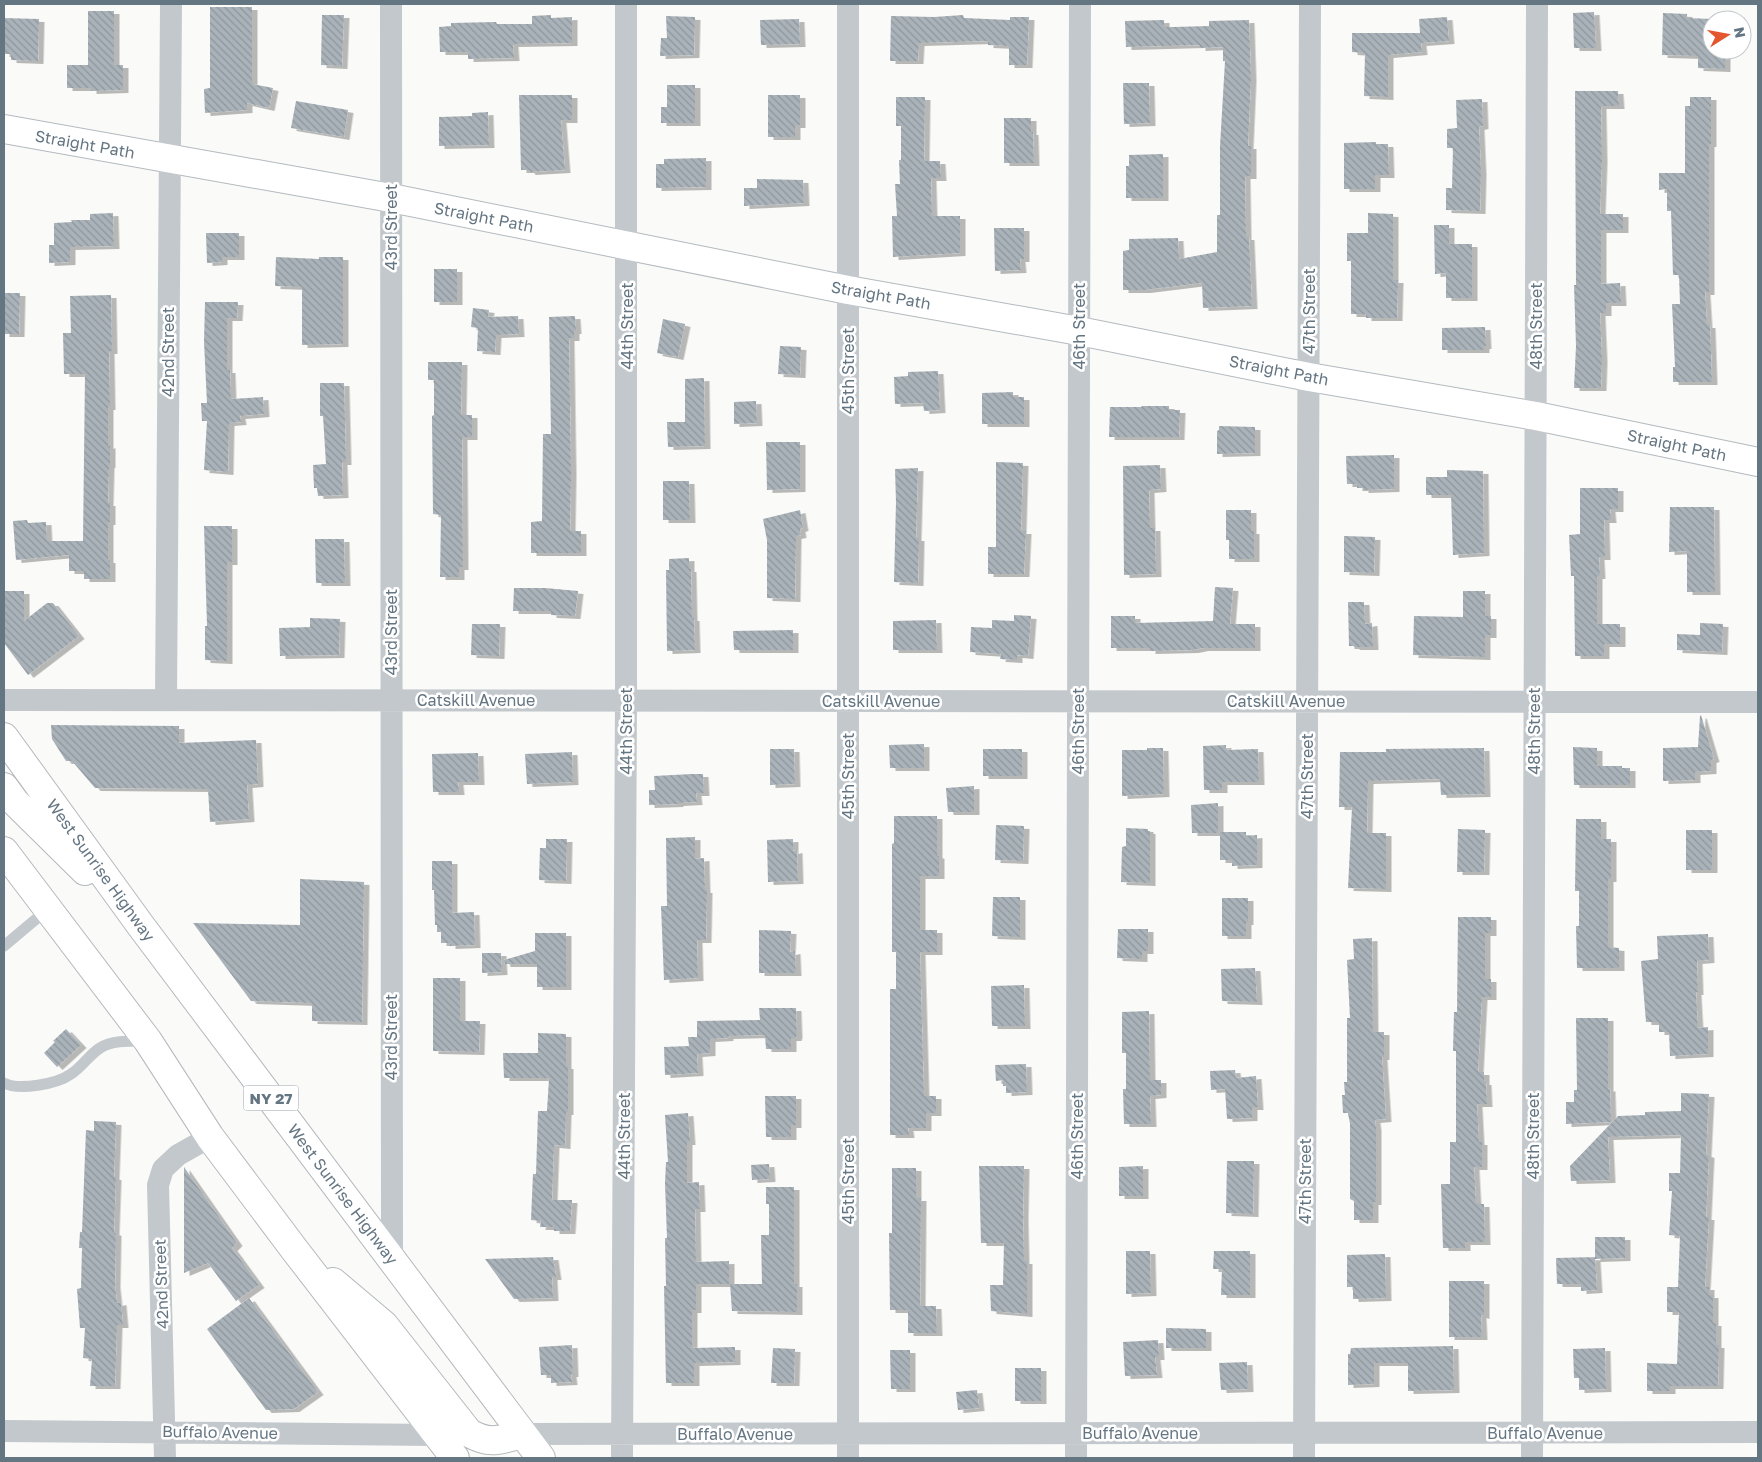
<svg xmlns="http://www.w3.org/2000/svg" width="1762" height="1462" viewBox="0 0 1762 1462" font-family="'Golos Text',sans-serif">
<defs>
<pattern id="building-back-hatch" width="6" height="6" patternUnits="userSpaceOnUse" patternTransform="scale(1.25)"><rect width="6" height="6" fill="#aab3b9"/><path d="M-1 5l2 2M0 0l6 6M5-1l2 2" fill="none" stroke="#8e969c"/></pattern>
<filter id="shadow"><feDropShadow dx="5.5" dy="3" stdDeviation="0" flood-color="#0004"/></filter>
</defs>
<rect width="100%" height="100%" fill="#fafaf8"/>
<path fill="url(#building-back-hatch)" filter="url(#shadow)" d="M210,7H252V84L273,88L269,108L247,103V110L205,113L204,89L210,88Z
M88,11H114V65H123V90L91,91V88H67V65H88Z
M1594,12L1596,48H1574L1573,13Z
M1663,13L1687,14V18L1712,19V50H1725V69L1698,68V56L1662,55Z
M322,15H344L342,66L321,65Z
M551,15V18L572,17V43L513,44L514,58L468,59V52H440L439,27L451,26V23L496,22L497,24H532V16Z
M963,15L964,18L1010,20V17H1029L1027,65H1009V46L988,45V41L919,43L918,61H890L891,16L934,17Z
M666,16L695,17L694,55L660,56L661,38H667Z
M1447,17L1449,41L1421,43L1422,52L1388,55V97L1364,96L1365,53L1352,52V33H1420L1419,19Z
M4,18L39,19L38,61L11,60V54H4Z
M799,19L800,44L761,45L760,20Z
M1164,20V27H1174L1209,26V21L1249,20L1251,78L1248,146H1251V176H1245L1246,237H1249L1252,306L1203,308L1202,283L1145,290H1123V251L1129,250V239L1178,238L1179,259L1217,252V215H1220V146L1225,61H1223V47L1200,48V45L1126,47L1125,21Z
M1123,83H1149L1150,123L1124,124Z
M667,85H695V123H661V107H667Z
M1575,91H1618L1619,106H1601L1602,160L1600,214H1623V230H1601V284L1620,283L1621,303H1606V313H1600L1602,359L1601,388H1574L1576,346L1574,285H1576Z
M519,95H572V120H561L565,170L530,172L529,170H521Z
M768,95H800V125H795V137H768Z
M896,97H925L924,161H940L941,178H931L932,216H960V253L893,257L892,216H897L895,184H900L899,160H901V126H896Z
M1690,97H1711V144H1709V292H1705L1707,325H1710L1712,382H1673V367H1675L1672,304H1680L1679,275H1673L1671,211H1667V189L1659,190V173H1685V106H1690Z
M1482,99L1483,126L1479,127L1481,172L1480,211L1446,210V188H1452L1453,148H1447V129L1457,128L1456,100Z
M296,101L348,110L344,137L291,128Z
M488,112L489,145L439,146V117L472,116V113Z
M1004,118H1031V132H1033L1034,163H1004Z
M1376,142V144H1388L1389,175H1375V189H1344V143Z
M1163,154V198H1126V166H1129V155Z
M706,158V187L656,188V164H664V159Z
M757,179L803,180L804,203L744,206V188H757Z
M113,213L114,246L70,247V262L49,263V245H54V223L72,222L71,220H90V214Z
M1368,213L1393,214V280H1398L1397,318H1366V314H1351V261H1347V233H1368Z
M1434,225H1449V244H1472V298H1446V273L1435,274Z
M994,228H1024V259H1020L1021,270L995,271Z
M206,233H239V257H222V262L207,263Z
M276,257L319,259V257H343V344L302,345V287L275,286Z
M434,269H457V302H434Z
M4,293H20L19,334H4Z
M111,295L112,351H109L110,407H108V446L110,445V465H109L108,503H110V522H108V560H110V579H84V571H69V555L16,560L13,521L27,520L28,523L46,522L47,541H83L85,374H64L63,333H71L70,296Z
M205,302H238L237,318H227V370H230L231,399L263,397L264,414L240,416L241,422L229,423L228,472L204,470L207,421H202L201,403H207L204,342Z
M473,308L489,310L488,317L518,316L519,334L496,335L495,352L477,351L478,328L471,327Z
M575,316L576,331H574V338H569L571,472L570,531H581V553H531V522L542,521L543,434H551L549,317Z
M663,319L685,324L678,357L657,353Z
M1485,327L1486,346H1484V350H1442V328Z
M780,346L801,347L800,375L778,374Z
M428,362H462L461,415H472V437H462L463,567H459V577H440L441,515L433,514L432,416L434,415V380H428Z
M938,371L940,410L924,411L923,403L895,404L894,377L908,376V372Z
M704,378L705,446L668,447L667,422H685V379Z
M320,383H344L346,462H342L343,495L318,496L317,488H314L313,465L326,464L323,416H320Z
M1013,392V397H1024V424H982V393Z
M756,401L757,423L734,424V402Z
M1142,406H1169V410H1180L1179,437H1109L1110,407H1141Z
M1219,426L1255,427V453L1217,454V431L1219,430Z
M766,442H800V489L767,490Z
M1394,455V489L1363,490V488H1357V484H1347L1346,456Z
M996,462L1023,463L1021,531H1026L1024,574H988V547H996Z
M1160,465L1161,489L1149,490L1150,528H1155L1156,574L1124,575L1123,466Z
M918,468L916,538H919L918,583L894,582L896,502L895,469Z
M1447,470L1483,471L1484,553L1453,555L1451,495H1426V477H1447Z
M663,481H689L690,520H663Z
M1580,488H1618V509H1610L1611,520H1604L1605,557H1599L1600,576H1597V624H1620V644H1604V656H1575L1574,576H1571L1569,535L1580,534Z
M1670,507H1714L1715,592H1687V551L1669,552Z
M800,510L803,528L800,529L801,535L796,536L795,599L767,598V540L763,519Z
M1226,510H1251V531H1254V559H1229V540H1226Z
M204,526H232V562H227V661L205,660V626H207Z
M1344,536L1375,537L1374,573L1344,572Z
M315,539H344L345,583H316Z
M689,558V569H691L692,618H694L695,650L667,651L666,570H669V559Z
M1215,587L1233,588L1230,624H1255V648H1203L1193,650L1150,651V648H1111V616H1135V623L1213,621Z
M514,588H545L578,591L575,616L551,615V611H513Z
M4,591H24V621L47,603H53L79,636L28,675L4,643Z
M1463,591H1485V616H1491V635H1485V657L1413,655L1414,616L1463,617Z
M1348,602H1364L1365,624L1372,623L1373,647H1354V646H1349Z
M1014,615L1031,616L1028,656L1017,655V660L1000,659L1001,654L970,652L971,627L992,628V620L1014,621Z
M310,618L340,619L339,655L280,656L279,628L310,627Z
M936,620L937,650H893V621Z
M1700,623L1723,624L1722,652L1677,650V634L1700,635Z
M472,624H500L499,656L471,655Z
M793,630V650H734L733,631Z
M1701,715L1714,759L1711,760V771L1695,772V780L1663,781V748L1698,747L1700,716Z
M51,725L179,726V743L256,740L258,784L247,785L249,819L210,822L208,789L95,788L72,761H66L52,739Z
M924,744V768H890L889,745Z
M1226,745V750L1258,749L1259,782H1222V790H1204L1203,746Z
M1573,747L1597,748V766H1622V768H1630V785H1574Z
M1147,748H1163L1164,794L1122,796V750H1147Z
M1484,748L1485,794L1441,795L1440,779L1368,781L1367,833H1386V889L1348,888L1352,807H1339L1340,752H1386V749Z
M770,749H794L795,784L770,785Z
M983,749H1022V776H983Z
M572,752L573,782L527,784L525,754Z
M478,753L479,782H458L459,792H433L432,754Z
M692,774H703L704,793H696L697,802L678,803V804L649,805V790H655L654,776Z
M974,786V812H948L946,788Z
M1218,803V833H1192L1191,805Z
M894,816H937V855L939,856V876H920V930H937V952H920L924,1096H936V1113H926V1128H908L909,1135H890V989H896V952H892V844L894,843Z
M1576,819H1601V839H1611V879H1608V947L1619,948V968H1577L1576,926H1579V891H1575Z
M996,825L1024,826L1023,861L995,860Z
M1126,828L1148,829V831H1150V883L1121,882L1122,847L1126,846Z
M1458,829L1485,830L1484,872H1457Z
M1686,830H1712V870H1686Z
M1220,832H1246V836L1257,835V865L1232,866V860H1220Z
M695,837V859L704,858L705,890H707L706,940H697L698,978L664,980L661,906H667L666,838Z
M546,839H567L566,881L539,880L540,848H546Z
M793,839V851L797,850L798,881L768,882L767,840Z
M432,861H452V913L474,912L475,945L450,946V943H441V932H437V925H435L434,890H432Z
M300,879L364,882L362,1022L312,1021V1003L251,1001L193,923L300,925Z
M993,897H1020V937L992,936Z
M1222,898H1248V922H1246V936H1222Z
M1458,917H1491V933H1485V979H1491V997H1482L1478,1072H1484V1082H1486L1487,1104H1477L1479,1142H1482V1167H1474L1476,1204H1484L1485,1242H1465V1248H1443L1441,1184H1450V1142H1456V1051H1453L1454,1012H1457Z
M1118,929H1148V951H1142V959L1117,958Z
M759,930L791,931L790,952L795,951L796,973H759Z
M535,933H566V987H537V964H505L504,960L535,951Z
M1708,934L1709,960L1697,961L1698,992H1696L1698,1028L1708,1027V1054L1670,1056L1669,1032H1659V1022H1646L1641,961L1658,959L1657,936Z
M1372,938L1373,1032H1384V1057H1382L1386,1119L1375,1120L1376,1128V1202H1373V1220H1354V1201L1350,1199V1124L1348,1113H1343L1342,1095H1345L1344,1082H1347V1018H1350L1347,960L1354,959L1353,939Z
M482,953H501L502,972L482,973Z
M1255,968L1257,1002L1222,1001L1221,969Z
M433,978H460V1021H480L479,1052L433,1051Z
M1024,985L1025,1026H992L991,986Z
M759,1008H796L797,1035L796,1038H791V1049H766L765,1035L728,1036V1038L710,1039V1053L697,1054L698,1073L665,1075L664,1047L689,1046L688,1037H697V1021L760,1020Z
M1149,1011L1150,1080H1161V1095L1150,1096L1151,1124H1124L1123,1089H1126V1053H1122V1012Z
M1576,1018H1608V1089L1610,1088L1611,1122L1566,1124V1102H1574V1090H1577Z
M66,1029L81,1045L57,1067L44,1053L55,1042L53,1041Z
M538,1033L566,1034V1066H568V1112H566L565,1146L554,1145L552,1200H572L570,1231H554V1227H540L541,1221L531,1220L533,1174H536L538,1111H547L549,1078H504L503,1053H538Z
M1026,1064L1027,1092L1006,1093V1086H1003V1080L996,1081L995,1065Z
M1235,1070L1236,1078L1256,1076L1258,1107H1252V1118L1227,1119L1225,1089L1211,1090L1210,1071Z
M1681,1093L1709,1094L1706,1154L1709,1155L1706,1217H1709L1705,1287H1709V1295H1713V1323H1716V1345H1719L1718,1386H1670V1391H1647V1363L1677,1364L1679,1312H1667V1287H1678L1680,1236L1669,1235L1672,1191H1669V1173H1680L1681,1135L1608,1137L1610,1180L1571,1181L1570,1166L1618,1116L1645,1115V1112L1681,1111Z
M765,1096H796V1125H791V1137H766Z
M688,1113L690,1142H687V1183L699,1182L700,1209H695L696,1262L729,1261V1284H696V1310H692V1348L735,1347V1362L694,1363V1383H666L664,1286H666L665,1238H667L665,1183L666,1162H668L665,1115Z
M94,1121L116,1122L114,1177H116L114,1232L116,1233L115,1285L117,1303L121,1302L123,1325H117L115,1386H90L92,1359L83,1358L85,1328H80L77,1289L81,1288L82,1248H79L80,1232H82L86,1130L94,1131Z
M1227,1161H1254L1253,1214L1226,1213Z
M769,1164L770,1179L752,1180L751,1165Z
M979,1166H1024L1023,1217L1024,1261H1027V1314L991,1311L990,1285H1003L1004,1243H981Z
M1143,1166V1196H1119V1167Z
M184,1167L237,1243L232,1248L259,1285L236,1301L208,1263L184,1273Z
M892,1168H916V1198H921L920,1306H936L937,1333H908V1310H890L889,1233H892Z
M766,1187H794V1284H797V1312L732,1311L730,1284H762L761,1235H769V1204H766Z
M1595,1237H1625V1258L1595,1259Z
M1126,1251H1150L1151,1293L1126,1294Z
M1214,1251H1250V1295H1221L1222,1269H1213Z
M1385,1254L1386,1298L1353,1299V1287H1347V1255Z
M553,1257L556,1277H552L553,1298L514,1299L485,1259Z
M1595,1257L1597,1290L1581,1291V1284H1557L1556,1258Z
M1449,1281H1484V1316L1481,1315L1482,1337H1449Z
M249,1298L318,1392L294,1409L266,1410L207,1329Z
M1166,1328L1206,1329V1348H1166Z
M1158,1340L1159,1357H1155L1157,1375L1125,1376L1123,1342Z
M572,1345L573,1374H571L572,1382L551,1383V1375H541L539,1347Z
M1453,1346L1454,1390L1408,1391V1363H1374V1384L1348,1385V1354H1350L1351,1348Z
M773,1348L795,1349L794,1383H771Z
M1605,1348L1606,1389L1579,1390V1378H1574L1573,1349Z
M890,1350H910V1389H891Z
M1247,1362L1248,1389L1221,1390L1219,1363Z
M1015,1368H1041V1401H1015Z
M977,1390L979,1408L958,1410L956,1392Z"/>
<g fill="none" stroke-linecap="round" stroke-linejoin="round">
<defs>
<path id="secondary" d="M4,129L391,198L848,290L1079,331L1309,377L1536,416L1758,462"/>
<path id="trunk" d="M4,737L141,926L541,1458
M4,787L15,802L85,871
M4,851L148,1041L210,1137L294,1249L455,1458
M333,1282L384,1325L469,1433C491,1445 499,1440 522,1434"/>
</defs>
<use href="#secondary" stroke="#b3babf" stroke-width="30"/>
<use href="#trunk" stroke="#b4b9bd" stroke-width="30"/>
<path stroke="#c3c8cc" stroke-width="11" d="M4,946L48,909
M4,1083C19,1091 57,1084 71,1074C82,1067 89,1055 100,1048C112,1040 132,1041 146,1041"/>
<path stroke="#c3c8cc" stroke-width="22" d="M391,4L392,1260
M848,4V1458
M4,700L1758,702
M166,700L171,4
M4,1431L436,1435
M522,1434L1758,1432
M165,1458L158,1185L163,1169L178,1155L210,1137
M622,1458L626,700V4
M1076,1458L1080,4
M1304,1458L1310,4
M1532,1458L1537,4"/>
<use href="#secondary" stroke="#fff" stroke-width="28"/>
<use href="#trunk" stroke="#fff" stroke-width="28"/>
</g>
<g text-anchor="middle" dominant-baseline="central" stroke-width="5" stroke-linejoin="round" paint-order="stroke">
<rect fill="#fff" stroke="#939fa8" stroke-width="1" x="243.5" y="1085.5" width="55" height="25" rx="4"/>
<g font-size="15" font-weight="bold" fill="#657683">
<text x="271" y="1098">NY 27</text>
</g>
<g font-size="16" fill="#657683" stroke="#fff">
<text transform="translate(85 144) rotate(10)">Straight Path</text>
<text transform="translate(484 217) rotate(11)">Straight Path</text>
<text transform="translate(391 227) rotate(-90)">43rd Street</text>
<text transform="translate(881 295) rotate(10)">Straight Path</text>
<text transform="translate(1309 311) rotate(-90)">47th Street</text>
<text transform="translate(627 326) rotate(-90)">44th Street</text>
<text transform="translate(1079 326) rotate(-90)">46th Street</text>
<text transform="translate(1536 326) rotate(-90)">48th Street</text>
<text transform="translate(168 352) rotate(-90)">42nd Street</text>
<text transform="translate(1279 370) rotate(11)">Straight Path</text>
<text transform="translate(848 371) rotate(-90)">45th Street</text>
<text transform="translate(1677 445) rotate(12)">Straight Path</text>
<text transform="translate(391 632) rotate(-90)">43rd Street</text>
<text x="476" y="700">Catskill Avenue</text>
<text x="881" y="701">Catskill Avenue</text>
<text x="1286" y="701">Catskill Avenue</text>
<text transform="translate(626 731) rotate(-90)">44th Street</text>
<text transform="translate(1078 731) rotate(-90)">46th Street</text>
<text transform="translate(1534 731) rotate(-90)">48th Street</text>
<text transform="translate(848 776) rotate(-90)">45th Street</text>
<text transform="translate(1307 776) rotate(-90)">47th Street</text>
<text transform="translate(101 870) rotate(54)">West Sunrise Highway</text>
<text transform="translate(391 1037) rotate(-90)">43rd Street</text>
<text transform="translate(624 1136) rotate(-90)">44th Street</text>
<text transform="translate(1077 1136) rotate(-90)">46th Street</text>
<text transform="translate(1533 1136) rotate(-90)">48th Street</text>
<text transform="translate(848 1181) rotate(-90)">45th Street</text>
<text transform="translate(1305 1181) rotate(-90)">47th Street</text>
<text transform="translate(343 1194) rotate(53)">West Sunrise Highway</text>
<text transform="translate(161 1284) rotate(-92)">42nd Street</text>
<text transform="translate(220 1432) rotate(1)">Buffalo Avenue</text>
<text x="1140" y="1433">Buffalo Avenue</text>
<text x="1545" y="1433">Buffalo Avenue</text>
<text x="735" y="1434">Buffalo Avenue</text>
</g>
</g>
<rect width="1762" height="1462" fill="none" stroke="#657683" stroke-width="10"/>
<g transform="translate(1727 35) rotate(79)"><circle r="24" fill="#ffffff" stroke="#c1c8cd"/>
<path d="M0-4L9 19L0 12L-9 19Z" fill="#e4572e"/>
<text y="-8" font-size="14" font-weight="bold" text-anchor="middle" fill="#657683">N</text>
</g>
</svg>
